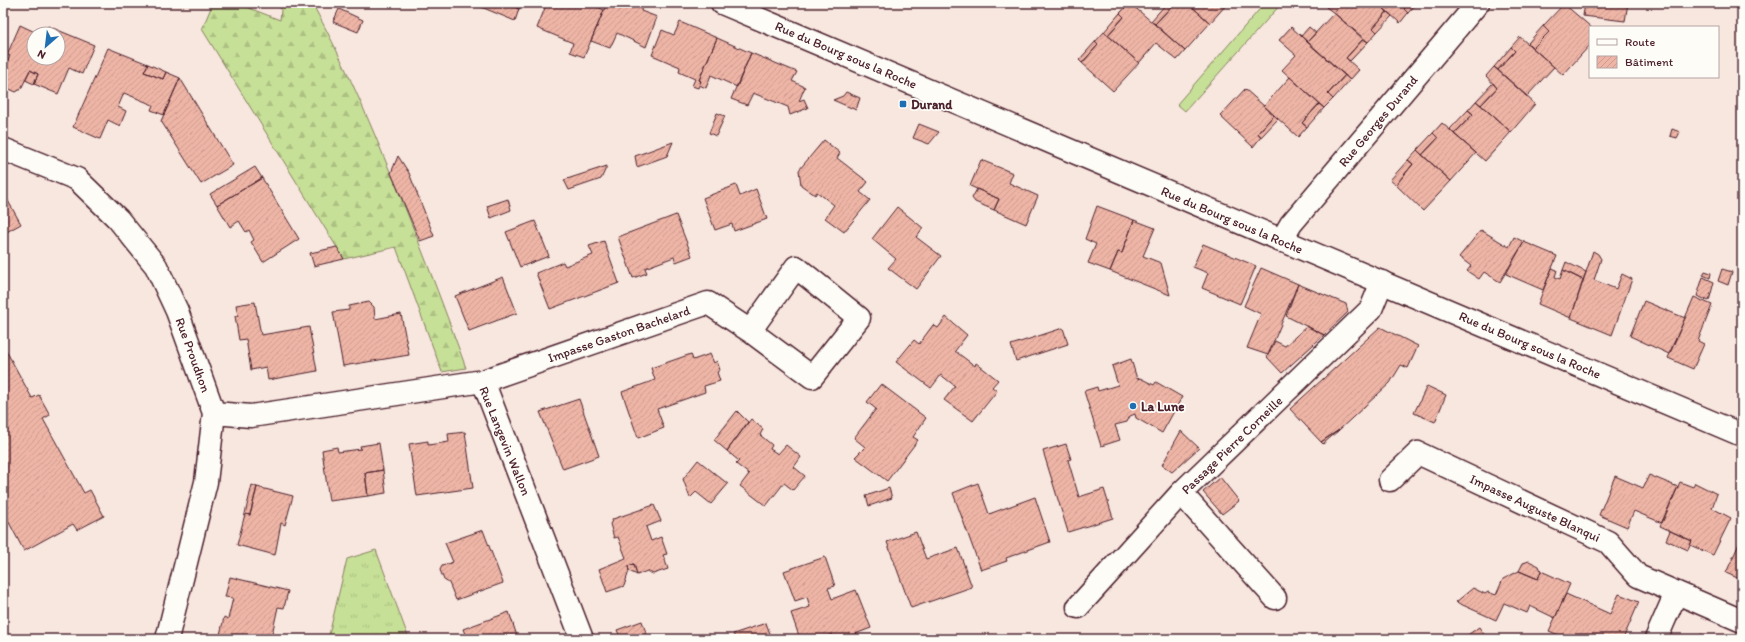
<svg xmlns="http://www.w3.org/2000/svg" width="1745" height="642" viewBox="0 0 1745 642" font-family="Itim,sans-serif">
<defs>
<pattern id="grass-tufts" width="24" height="20" patternUnits="userSpaceOnUse"><rect width="24" height="20" fill="#c6e097"/><path d="M3 7l-1-3M5 7V3M7 7l1-3M15 17l-1-3M17 17v-4M19 17l1-3" fill="none" stroke="#acc082"/></pattern>
<pattern id="forest-firs" width="22" height="20" patternUnits="userSpaceOnUse"><rect width="22" height="20" fill="#c6e097"/><path d="M5 1l3.5 6h-7zM16 11l3.5 6h-7z" fill="#acc082"/></pattern>
<pattern id="building-hatch" width="6" height="6" patternUnits="userSpaceOnUse"><rect width="6" height="6" fill="#eeb5a6"/><path d="M-1 1l2-2M0 6l6-6M5 7l2-2" fill="none" stroke="#ce9b8f"/></pattern>
</defs>
<rect width="100%" height="100%" fill="#f8e7df"/>
<filter id="ink" filterUnits="userSpaceOnUse"><feTurbulence type="fractalNoise" baseFrequency=".025" numOctaves="2"/><feDisplacementMap in="SourceGraphic" scale="8" xChannelSelector="R" yChannelSelector="G"/><feConvolveMatrix kernelMatrix="1 2 1 2 8 2 1 2 1" color-interpolation-filters="sRGB"/></filter>
<g filter="url(#ink)">
<path fill="url(#grass-tufts)" stroke="#888061" d="M376,550L409,639H328L347,559Z"/>
<path fill="url(#forest-firs)" stroke="#888061" d="M213,3H236L280,20L281,10L278,3H312C340,54 364,108 386,162C415,230 441,299 466,368L442,372L396,247L344,259L202,29Z"/>
<path fill="#c6e097" stroke="#888061" d="M1265,3H1282L1185,111L1177,104Z"/>
<path fill="url(#building-hatch)" stroke="#4a1f2b" d="M505,3H522L519,9Z
M505,3L519,9L515,21L474,4Z
M547,3H578L586,6L587,3H589L604,10L584,57L570,52L573,43L537,28Z
M607,3H635L642,6L641,11L657,17L646,47L617,33L610,48L591,41Z
M1130,3L1185,51L1177,60L1156,43L1139,63L1108,35L1124,17L1120,13Z
M1167,3H1188L1210,23L1185,51L1155,24L1171,7Z
M1167,3L1171,7L1155,24L1151,21Z
M1188,3H1228L1210,23Z
M1329,3H1340L1341,4L1334,13L1326,7Z
M1342,3H1378L1387,12L1373,28L1377,32L1368,42L1334,13Z
M1378,3H1409L1404,9L1408,13L1400,23Z
M1409,3H1417L1408,13L1404,9Z
M1585,3H1628L1625,21L1583,16Z
M1564,4L1591,27L1590,45L1563,75L1533,48L1549,32L1543,26Z
M339,9L363,20L358,32L333,22Z
M1387,12L1392,16L1377,32L1373,28Z
M1120,13L1124,17L1108,35L1104,32Z
M1334,13L1363,39L1346,58L1359,70L1350,80L1307,42Z
M680,22L717,38L699,80L701,81L698,88L692,86L695,79L679,72L680,67L652,55L662,30L674,35Z
M20,25L37,33L34,34V58H58V34H44L48,26L94,45L82,74L69,68L58,94L34,84L38,74L30,70L21,89L16,92L3,86V71L10,56L7,55Z
M1543,26L1549,32L1533,48L1528,43Z
M1291,27L1345,75L1328,94L1333,99L1324,108L1282,70L1296,55L1279,40Z
M1309,27L1316,33L1307,42L1301,36Z
M1104,32L1139,63L1113,91L1082,63L1098,45L1095,42Z
M1520,37L1554,67L1527,96L1498,70L1515,51L1511,47Z
M717,38L751,53L737,87L711,75L706,88L699,85L701,81L699,80Z
M1363,39L1368,42L1350,61L1346,58Z
M1095,42L1098,45L1082,63L1079,60Z
M1511,47L1515,51L1498,70L1494,67Z
M108,48L148,64L144,72L163,79L166,72L180,78L164,115L151,110L153,105L124,93L118,107L126,111L120,126L108,120L100,139L73,127Z
M751,53L797,72L792,81L805,87L799,101L804,99L808,108L790,115L788,107L753,93L747,105L731,99Z
M148,64L166,72L163,79L144,72Z
M1494,67L1535,104L1511,132L1481,105L1497,88L1486,76Z
M30,70L38,74L34,84L25,80Z
M1345,75L1350,80L1333,99L1328,94Z
M1290,77L1319,104L1302,123L1307,127L1298,137L1264,106Z
M180,78L233,165L201,184L161,121Z
M1493,83L1497,88L1481,105L1476,101Z
M1245,89L1274,115L1258,133L1261,137L1253,147L1220,116Z
M846,92L860,98L856,110L833,100L843,96Z
M1476,101L1511,132L1485,161L1454,134L1473,114L1468,110Z
M1319,104L1324,108L1307,127L1302,123Z
M1468,110L1473,114L1454,134L1450,129Z
M717,113L725,116L716,136L709,133Z
M1274,115L1278,119L1261,137L1258,133Z
M1442,123L1476,153L1451,181L1422,155L1438,138L1433,133Z
M919,124L939,132L929,144L913,138Z
M1672,129L1680,132L1677,138L1670,136Z
M1433,133L1438,138L1422,155L1417,150Z
M824,140L840,153L837,158L868,182L860,192L870,200L844,232L825,218L834,205L817,192L815,195L801,185L799,170Z
M673,142L667,156L637,167L635,156Z
M1417,150L1451,181L1423,211L1396,185L1413,164L1408,160Z
M398,156L409,173L434,236L420,241L391,173Z
M981,160L1013,173L1009,183L1038,196L1026,224L994,210L999,199L970,186Z
M1408,160L1413,164L1396,185L1390,180Z
M607,166L601,179L569,190L564,180Z
M255,167L262,178L217,205L210,194Z
M262,178L299,239L263,262L251,242L254,240L249,230L246,232L239,221L230,227L217,205Z
M736,185L740,196L756,189L767,219L734,231L732,224L715,230L703,198Z
M977,189L999,199L994,210L975,202L972,198Z
M3,192L21,224L3,234Z
M508,199L511,210L491,218L487,206Z
M1097,206L1134,220L1122,253L1118,252L1110,271L1088,263L1096,244L1085,239Z
M897,207L923,228L916,237L941,256L916,289L888,268L896,259L872,239Z
M676,215L692,256L676,262L674,257L645,268L647,273L633,278L618,237Z
M1134,220L1155,228L1143,256L1161,263L1170,295L1110,271L1118,252L1122,253Z
M535,221L549,256L520,267L506,232Z
M1481,230L1509,247L1514,237L1524,242L1500,282L1484,272L1479,279L1467,271L1471,266L1459,257Z
M604,241L619,283L550,309L536,273L563,262L565,266L593,255L589,246Z
M1524,242L1557,256L1543,290L1506,274Z
M1203,244L1256,266L1240,304L1202,288L1208,273L1193,267Z
M337,247L344,259L314,266L310,253Z
M1593,251L1598,254L1601,259L1594,280L1616,289L1622,274L1632,279L1612,335L1571,318Z
M1566,262L1586,272L1583,280L1563,270Z
M1261,268L1298,284L1268,355L1247,348L1261,314L1244,306Z
M1552,268L1557,270L1555,277L1560,279L1563,270L1583,280L1571,318L1538,304Z
M1722,269L1732,272L1728,285L1718,281Z
M1705,271L1711,273L1710,278L1703,275Z
M503,277L517,313L469,331L455,296Z
M1703,277L1714,282L1709,301L1697,296Z
M1298,284L1346,304L1348,312L1324,335L1286,316Z
M1694,297L1712,305L1698,341L1704,344L1693,369L1668,358Z
M1644,301L1685,318L1669,354L1630,336Z
M255,302L261,335L309,327L317,371L268,380L266,367L251,370L246,339L239,340L235,316H238L236,305Z
M369,302L374,307L375,319L401,314L409,355L343,366L333,312L349,310V306Z
M946,317L967,335L955,351L975,366L976,363L998,380L992,387L997,391L973,421L944,400L955,386L941,375L931,388L896,362L914,340L919,344L933,325L938,328Z
M1307,326L1324,335L1282,373L1267,357L1275,341L1285,346Z
M1380,327L1418,346L1408,368L1401,365L1390,383L1339,430L1321,442L1290,409Z
M1063,328L1068,344L1016,361L1011,345Z
M3,345L32,398L39,395L50,415L43,419L84,493L90,490L104,516L77,530L73,524L24,551L3,511Z
M691,354L693,360L710,354L714,363L717,361L720,370L717,372L720,381L704,386L705,392L657,409L664,428L638,438L622,392L655,380L651,368Z
M1131,359L1137,379L1140,378L1154,385L1156,382L1182,397L1162,433L1136,418L1135,414L1130,416L1127,422L1115,425L1120,440L1101,446L1084,391L1097,387L1098,391L1118,385L1112,366Z
M881,384L926,418L913,437L918,440L887,481L855,457L865,447L854,438L876,409L867,402Z
M1427,386L1446,395L1435,422L1414,413Z
M579,399L599,456L563,469L540,412Z
M737,411L748,422L727,451L714,440Z
M751,419L763,429L760,435L772,445L770,449L778,454L786,445L801,457L794,467L805,476L793,490L784,483L766,506L740,486L749,474L736,464L739,461L727,451Z
M1339,430L1323,444L1321,442Z
M1181,431L1199,448L1172,472L1162,465Z
M465,432L473,488L417,496L409,444L428,441V445L449,442L448,434Z
M379,443L383,470L365,473L368,496L329,501L322,450L337,447L338,452L361,449L360,446Z
M1066,444L1071,459L1068,460L1079,497L1104,489L1113,518L1068,532L1043,451Z
M698,460L728,484L711,504L696,492L690,498L683,479Z
M383,470L386,493L368,496L365,473Z
M1649,475L1678,487L1662,523L1634,511L1627,527L1599,515L1615,476L1643,488Z
M1220,477L1239,501L1222,514L1203,492Z
M1680,482L1693,487L1695,483L1717,494L1712,508L1731,518L1713,555L1690,545L1692,541L1660,526Z
M978,483L989,514L1035,497L1050,542L1006,558L1007,561L981,570L953,493Z
M252,485L257,487L250,515L245,514Z
M257,487L293,496L285,525L281,523L275,555L237,545L245,514L250,515Z
M889,488L892,498L869,506L866,496Z
M654,505L661,521L646,527L651,541L661,537L667,554L663,555L668,569L653,574L647,571L637,575L634,564L628,566L629,571L624,586L607,592L599,569L626,558L618,537L614,538L610,524L613,519Z
M483,530L503,583L456,600L449,583L444,580L440,570L442,566L453,562L445,543Z
M1670,531L1692,541L1688,550L1666,540Z
M916,532L926,559L958,548L972,587L911,608L887,542Z
M1742,537V580L1726,573Z
M825,557L835,586L828,588L832,599L856,590L871,628L842,639H834L832,634L820,639H800L791,613L810,607L807,597L795,601L784,571Z
M1529,561L1539,566L1541,571L1538,579L1519,571L1523,563Z
M634,564L637,575L629,571L628,566Z
M1519,571L1538,579L1541,571L1570,584L1555,618L1530,606L1527,613L1504,603L1496,620L1456,602L1473,588L1485,594L1488,592L1496,595L1503,579Z
M230,577L288,591L284,608L278,607L271,639H238L220,635L224,617L228,619L233,598L225,597Z
M1566,594L1610,614L1619,594L1639,602L1623,639H1568L1549,631Z
M509,612L518,639H467L463,629Z
M642,621L648,638L621,639L617,630Z
M766,623L772,639H736L733,634Z
M1479,627L1487,639H1462Z
M1701,634L1712,639H1699Z"/>
<g fill="none" stroke-linecap="round" stroke-linejoin="round">
<defs>
<path id="street" d="M3,149L77,179L118,219L156,266L177,311L214,413L206,482L167,639
M1281,241L1291,224L1478,3
M483,381L708,303L750,331L812,377L859,318L796,267L750,331
M214,413L251,416L483,381L582,639
M1390,480L1418,453L1608,542L1638,576L1742,621
M1181,493L1275,598
M1078,607L1181,493L1371,309L1382,282
M1656,639L1676,593"/>
<path id="secondary" d="M722,3L1742,435"/>
</defs>
<use href="#street" stroke="#4a1f2b" stroke-width="25"/>
<use href="#secondary" stroke="#4a1f2b" stroke-width="25"/>
<use href="#street" stroke="#fdfcf7" stroke-width="22"/>
<use href="#secondary" stroke="#fdfcf7" stroke-width="22"/>
</g>
</g>
<g fill="#1f6fb2" stroke="#fdfcf7" stroke-width="1.5">
<rect x="899" y="100" width="8" height="8" rx="2"/>
<circle cx="1133" cy="406" r="4"/>
</g>
<g text-anchor="middle" dominant-baseline="central" stroke-width="3.5" stroke-linejoin="round" paint-order="stroke">
<g font-size="13" fill="#4a1f2b" stroke="#fdfcf7">
<text transform="translate(846 55) rotate(23)">Rue du Bourg sous la Roche</text>
<text transform="translate(1378 121) rotate(-50)">Rue Georges Durand</text>
<text transform="translate(1232 220) rotate(23)">Rue du Bourg sous la Roche</text>
<text transform="translate(619 334) rotate(-19)">Impasse Gaston Bachelard</text>
<text transform="translate(1530 345) rotate(23)">Rue du Bourg sous la Roche</text>
<text transform="translate(193 355) rotate(70)">Rue Proudhon</text>
<text transform="translate(505 441) rotate(68)">Rue Langevin Wallon</text>
<text transform="translate(1232 445) rotate(-44)">Passage Pierre Corneille</text>
<text transform="translate(1535 508) rotate(25)">Impasse Auguste Blanqui</text>
</g>
<g font-size="13" font-weight="bold" fill="#4a1f2b" stroke="#fdfcf7" text-anchor="start">
<text x="911" y="104">Durand</text>
<text x="1141" y="406">La Lune</text>
</g>
</g>
<rect width="1745" height="642" fill="none" stroke="#fdfcf7" stroke-width="16"/>
<rect x="8" y="8" width="1729" height="626" fill="none" stroke="#4a1f2b" stroke-width="1.5" filter="url(#ink)"/>
<rect x="1589" y="26" width="130" height="52" fill="#fdfcf7" stroke="#b5a4a5"/>
<rect x="1597" y="39" width="20" height="6" fill="#fdfcf7" stroke="#b5a4a5"/>
<text x="1625" y="46" font-size="12" fill="#4a1f2b">Route</text>
<rect x="1597" y="56" width="20" height="12" fill="url(#building-hatch)" stroke="#b5a4a5"/>
<text x="1625" y="66" font-size="12" fill="#4a1f2b">Bâtiment</text>
<g transform="translate(46 46) rotate(208)"><circle r="19" fill="#fdfcf7" stroke="#b5a4a5"/>
<path d="M0-3L7 15L0 10L-7 15Z" fill="#1f6fb2"/>
<text y="-6" font-size="11" font-weight="bold" text-anchor="middle" fill="#4a1f2b">N</text>
</g>
</svg>
